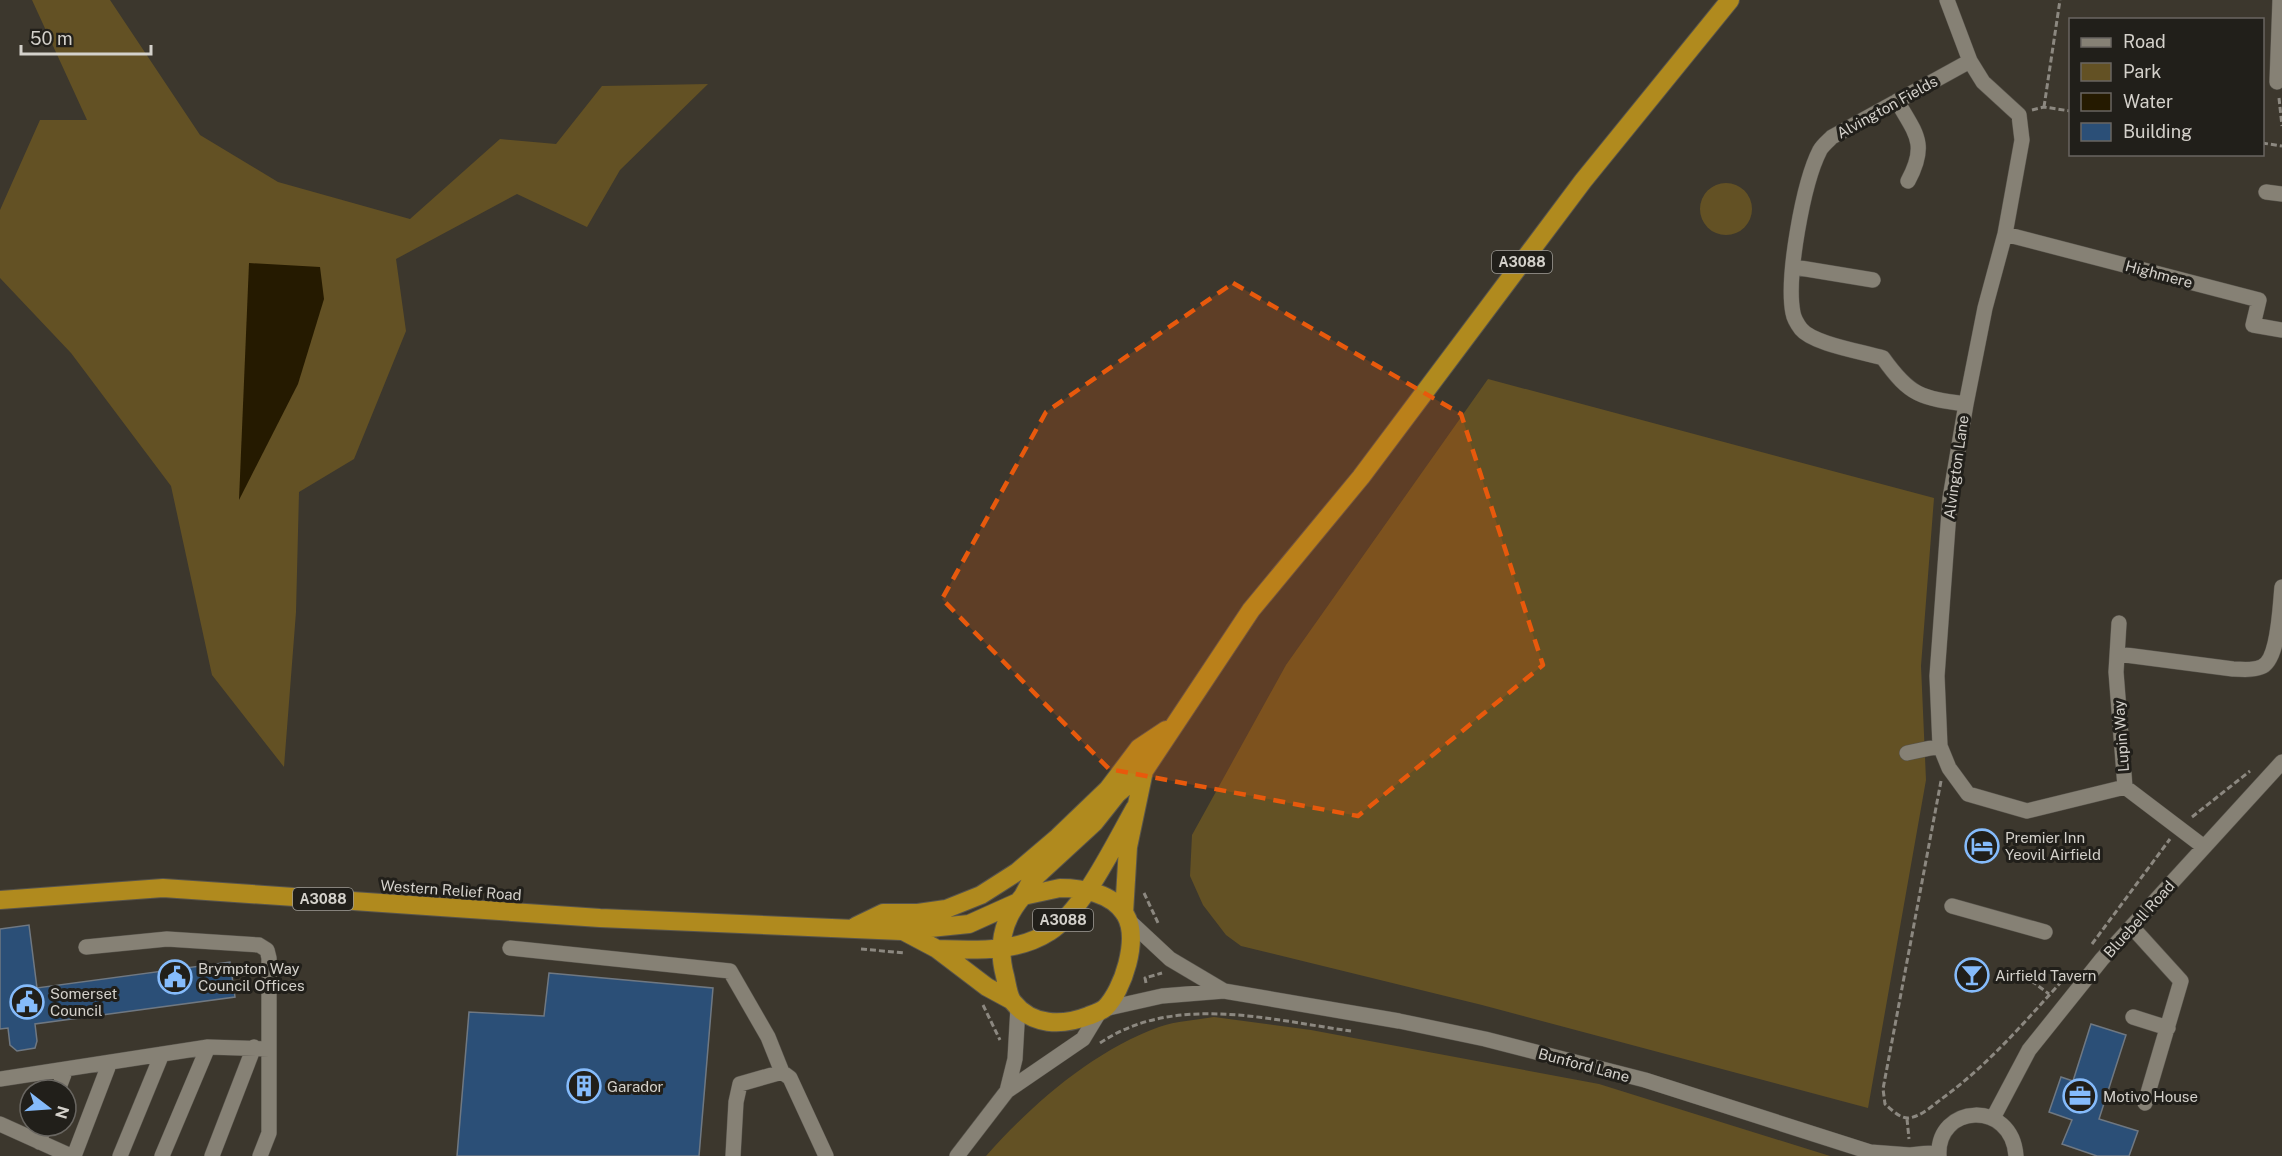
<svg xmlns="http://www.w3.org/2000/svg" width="2282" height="1156" viewBox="0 0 2282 1156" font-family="'Public Sans',sans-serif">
<rect width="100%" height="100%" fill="#3c372d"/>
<path fill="#635124" d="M32,0H110L200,135L278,182L410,219L500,139L556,144L602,86L708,84L620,170L587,227L517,194L396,259L406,331L354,459L299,492L296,612L284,767L212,675L171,486L71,353L0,278V210L40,120H87Z
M1700 209a26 26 0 1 1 52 0a26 26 0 1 1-52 0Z
M1488,379L1934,498L1921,666L1926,780L1868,1108L1482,1005L1241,946L1226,935L1203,905L1190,876L1192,835L1286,665Z
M1214,1017L1311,1030L1599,1084L1830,1156H986C1032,1104 1093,1051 1159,1027C1176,1021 1196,1020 1214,1017Z"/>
<path fill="#251a00" d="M249,263L320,267L324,299L298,384L239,500Z"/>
<path fill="#2b4f77" stroke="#6f7882" stroke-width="1.5" d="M29,925L37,988L230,962L235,997L35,1024L37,1041L35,1048L17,1051L10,1045L8,1028L0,1029V929Z
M549,973L713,988L699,1156H457L469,1012L544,1016Z
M2091,1024L2126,1035L2099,1119L2138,1131L2129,1156H2097L2062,1144L2072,1120L2049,1112L2061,1077L2073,1081Z"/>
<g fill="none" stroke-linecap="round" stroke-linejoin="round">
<defs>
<path id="minor" d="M1947,0L1970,61L1983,82L2019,115L2022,140L2005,234L1985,308L1966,404L1950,498L1937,676L1940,746L1949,768L1968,794L2027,811L2125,787
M2277,82L2280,0
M1897,101C1916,134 1928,144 1908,181
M2266,192L2282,194
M2005,234L2259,300L2253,325L2282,330
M1794,267L1873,280
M1966,404C1921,398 1910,396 1883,358C1864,352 1813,344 1801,329C1798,325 1794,319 1793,313C1786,278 1803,183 1820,150C1823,145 1828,141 1832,137L1970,61
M2119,623L2116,672L2125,787L2204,847
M2118,654L2233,669C2242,669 2252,671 2261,667C2279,661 2280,604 2282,587
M1907,753L1940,746
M1952,906L2045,932
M1126,918L1170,959L1224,991
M2132,927L2181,981L2145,1103
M86,947L167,939L259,945L267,950L269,958V1049
M510,948L730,971L768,1037L782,1072
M1104,1009L1162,996L1224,991L1399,1021L1485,1039L1645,1080L1870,1152L1910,1155L1938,1152
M2133,1017L2168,1028
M0,1079L208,1047L269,1049V1133L260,1156
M58,1090L66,1069
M1007,1091L1015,1059L1018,1007
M1993,1118L2029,1050L2102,959L2282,762
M0,1124L71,1156
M39,1142L45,1126
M74,1156L110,1062
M120,1156L162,1054
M162,1156L208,1047
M212,1156L254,1047
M733,1156L736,1102L740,1084L782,1072L790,1078L826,1156
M957,1156L1007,1091L1083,1039L1100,1011
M1939,1156C1936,1104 2012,1099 2016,1156"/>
<path id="highway" d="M1060,888C1082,888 1112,893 1125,914C1140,939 1123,990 1105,1008C1100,1012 1093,1014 1088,1016C1062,1026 1032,1026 1013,1002C1008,996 1007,984 1005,976C997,946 1002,920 1023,896Z
M1023,896L1031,881L1094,823L1117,794L1144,771L1251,610L1361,477L1583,181L1730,0
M0,900L163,888L600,918L901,931L969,924L1018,902
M1124,913L1128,847L1144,771
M856,926L883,913H918L946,909L981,895L1017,872L1058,837L1108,789L1139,748L1166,730
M903,931L937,949L987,987L1011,1000
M937,949C974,950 1017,953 1049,932C1083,911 1115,843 1135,808"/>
</defs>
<use href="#minor" stroke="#58544c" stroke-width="16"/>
<use href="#highway" stroke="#58544c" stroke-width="20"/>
<path stroke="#8c8880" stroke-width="3" stroke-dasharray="6 3" stroke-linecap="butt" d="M2279,98L2282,126
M2044,107L2060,0
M2032,110L2044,107L2070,111
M2262,143L2282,146
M1941,781L1883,1089L1885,1104C1891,1109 1899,1118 1908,1118C1920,1117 1931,1107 1940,1100C1987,1066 2022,1025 2061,982
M2192,817L2250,771
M1144,893L1159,925
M2092,944L2170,839
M861,949L905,953
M2017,970L2049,994
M1146,983L1145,978L1162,973
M983,1005L1000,1040
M1100,1043C1174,993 1270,1020 1351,1031
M1907,1119L1909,1139"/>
<use href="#minor" stroke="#868175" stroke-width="15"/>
<use href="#highway" stroke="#b08a1e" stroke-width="18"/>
</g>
<path fill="#e8590c" fill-opacity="0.2" stroke="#e8590c" stroke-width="4.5" stroke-dasharray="12 8" stroke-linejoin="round" d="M1233,283L1461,414L1543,665L1358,816L1109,769L942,599L1046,412Z"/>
<defs>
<symbol id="hotel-ring" viewBox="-11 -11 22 22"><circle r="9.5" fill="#211f1a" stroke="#85bbfb" stroke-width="1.5"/><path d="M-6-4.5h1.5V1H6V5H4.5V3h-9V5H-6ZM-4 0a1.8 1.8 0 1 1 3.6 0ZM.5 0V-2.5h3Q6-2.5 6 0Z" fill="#85bbfb"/></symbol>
<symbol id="bar-ring" viewBox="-11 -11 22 22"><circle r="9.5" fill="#211f1a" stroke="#85bbfb" stroke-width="1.5"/><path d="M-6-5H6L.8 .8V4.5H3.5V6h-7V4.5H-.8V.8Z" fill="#85bbfb"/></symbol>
<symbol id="civic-ring" viewBox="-11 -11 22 22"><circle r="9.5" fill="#211f1a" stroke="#85bbfb" stroke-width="1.5"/><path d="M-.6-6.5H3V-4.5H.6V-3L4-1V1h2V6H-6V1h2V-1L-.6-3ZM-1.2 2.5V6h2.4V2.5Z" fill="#85bbfb"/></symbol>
<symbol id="building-ring" viewBox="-11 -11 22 22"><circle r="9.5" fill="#211f1a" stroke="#85bbfb" stroke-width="1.5"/><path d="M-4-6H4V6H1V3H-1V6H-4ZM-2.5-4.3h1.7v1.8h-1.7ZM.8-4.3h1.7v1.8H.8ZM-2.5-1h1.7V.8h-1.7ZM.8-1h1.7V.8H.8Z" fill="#85bbfb"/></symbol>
<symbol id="office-ring" viewBox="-11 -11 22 22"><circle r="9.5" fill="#211f1a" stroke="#85bbfb" stroke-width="1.5"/><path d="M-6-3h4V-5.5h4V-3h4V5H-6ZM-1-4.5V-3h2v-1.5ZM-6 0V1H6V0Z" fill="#85bbfb"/></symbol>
</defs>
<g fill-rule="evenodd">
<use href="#hotel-ring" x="1963" y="827" width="38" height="38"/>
<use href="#bar-ring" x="1953" y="956" width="38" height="38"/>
<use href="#civic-ring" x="156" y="958" width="38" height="38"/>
<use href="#civic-ring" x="8" y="983" width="38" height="38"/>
<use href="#building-ring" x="565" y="1067" width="38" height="38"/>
<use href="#office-ring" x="2061" y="1077" width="38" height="38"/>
</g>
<g text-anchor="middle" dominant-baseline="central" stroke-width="6" stroke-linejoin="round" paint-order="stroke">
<g fill="#211f1a" stroke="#9e9c96" stroke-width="1.5">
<rect x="1492" y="251" width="60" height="22" rx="4.5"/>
<rect x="293" y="888" width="60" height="22" rx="4.5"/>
<rect x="1033" y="909" width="60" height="22" rx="4.5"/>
</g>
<g font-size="14" font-weight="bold" fill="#d4d1cb">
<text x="1522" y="262">A3088</text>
<text x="323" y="899">A3088</text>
<text x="1063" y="920">A3088</text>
</g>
<g font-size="15" fill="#d4d1cb" stroke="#211f1a">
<text transform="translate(1887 107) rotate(-29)">Alvington Fields</text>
<text transform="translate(2159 274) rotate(15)">Highmere</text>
<text transform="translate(1956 467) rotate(-82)">Alvington Lane</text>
<text transform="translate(2121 736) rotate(-94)">Lupin Way</text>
<text transform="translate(451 890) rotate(4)">Western Relief Road</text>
<text transform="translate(2139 919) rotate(-48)">Bluebell Road</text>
<text transform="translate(1584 1065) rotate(15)">Bunford Lane</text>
</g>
<g font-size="15" fill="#d4d1cb" stroke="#211f1a" text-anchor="start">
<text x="2005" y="837">Premier Inn<tspan x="2005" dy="17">Yeovil Airfield</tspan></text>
<text x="198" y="968">Brympton Way<tspan x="198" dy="17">Council Offices</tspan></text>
<text x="1995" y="975">Airfield Tavern</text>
<text x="50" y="993">Somerset<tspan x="50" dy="17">Council</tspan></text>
<text x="607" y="1086">Garador</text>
<text x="2103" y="1096">Motivo House</text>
</g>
</g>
<rect x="2069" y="18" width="195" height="138" fill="#211f1a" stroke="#696661" stroke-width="1.5"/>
<rect x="2081" y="38" width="30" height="9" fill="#868175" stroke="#696661" stroke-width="1.5"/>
<text x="2123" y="48" font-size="18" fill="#d4d1cb">Road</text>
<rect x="2081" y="63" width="30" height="18" fill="#635124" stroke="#696661" stroke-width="1.5"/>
<text x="2123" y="78" font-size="18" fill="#d4d1cb">Park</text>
<rect x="2081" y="93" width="30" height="18" fill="#251a00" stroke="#696661" stroke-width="1.5"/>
<text x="2123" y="108" font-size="18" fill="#d4d1cb">Water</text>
<rect x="2081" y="123" width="30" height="18" fill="#2b4f77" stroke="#696661" stroke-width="1.5"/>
<text x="2123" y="138" font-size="18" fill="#d4d1cb">Building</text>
<g transform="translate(48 1108) rotate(107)"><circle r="28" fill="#211f1a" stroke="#696661" stroke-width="1.5"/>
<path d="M0-4.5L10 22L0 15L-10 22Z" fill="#85bbfb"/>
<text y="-9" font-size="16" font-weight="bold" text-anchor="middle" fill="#d4d1cb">N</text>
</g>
<path d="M21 45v9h130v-9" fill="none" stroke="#d4d1cb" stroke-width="3"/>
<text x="30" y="45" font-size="18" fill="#d4d1cb" stroke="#211f1a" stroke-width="4.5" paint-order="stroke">50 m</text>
</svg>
